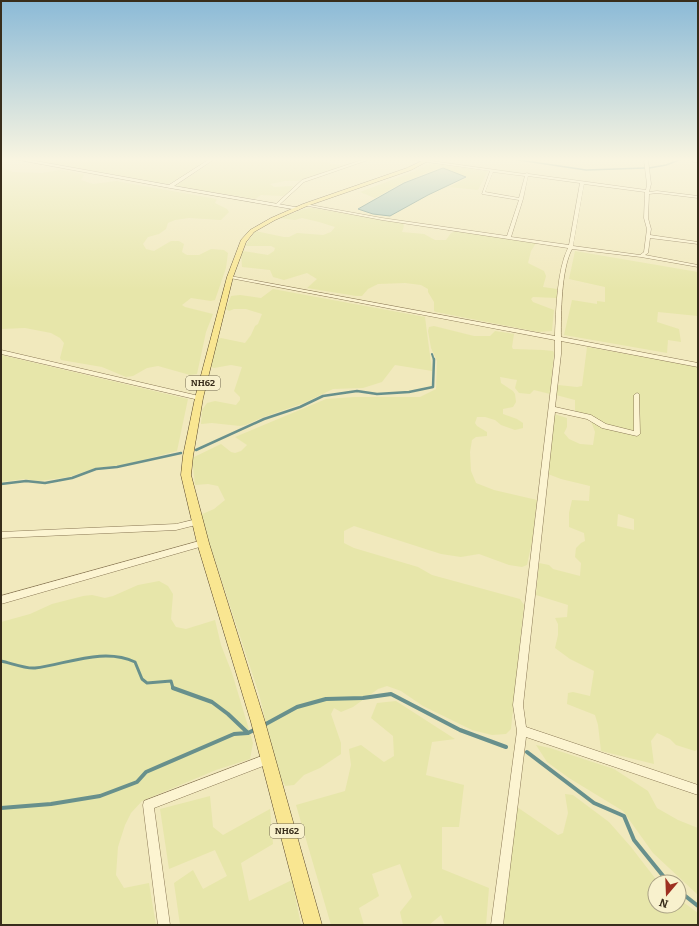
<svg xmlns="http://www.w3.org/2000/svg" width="699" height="926" viewBox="0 0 699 926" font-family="Bitter,serif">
<rect width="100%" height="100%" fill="#f1e9bd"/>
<path fill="#e7e6aa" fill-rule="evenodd" d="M30,160H207L179,179L167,184Z
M214,160H316L344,166L298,181H285L270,184L274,187L293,186L289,193L283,196L261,195L255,199L175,186Z
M429,163L488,171L478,190L449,187L467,178L441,167L402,183L375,198L360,192L415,171Z
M1,167L13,172L42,173L60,170L83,174L84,175L81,180L93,184L116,181L217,199L215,203L227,209L229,212L221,220L189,218L175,220L168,223L166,229L159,234L148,237L143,244L146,249L154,251L171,241H179L184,244L182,252L187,255H199L211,249L224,250L228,253L226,268L215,300L211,301L191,298L182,305L185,307L213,314L206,332L197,374L190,375L158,366L147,368L133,376L126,377L102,367L61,360L60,358L64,343L60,338L51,333L25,328L1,329Z
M311,208L403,223L404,226L402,232L424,234L435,240H446L451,233L457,231L536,243L531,251L528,263L544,271L546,276L543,287L557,289V298L533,297L531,299L533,302L554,310L552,331L538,332L436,312L434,311V302L428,292V289L421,285L405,283L378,284L368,289L362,296H356L307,288L317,279L307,273L284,280L273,277L270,270L242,267L241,254L243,251L268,255L274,251L275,248L271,246H245L255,231L284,237H289L297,233L323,235L331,232L335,227L319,222L302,218L295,220L280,218L304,209Z
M575,251L698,272V316L658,312L657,322L679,329L681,342L668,340L667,353L564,335L572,300L597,304V301L605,302V287L569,279Z
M273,289L425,317L432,371L395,365L382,382L363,388L333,389L304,403L261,418L246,425L240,426L212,423L201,424L202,410L207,403L215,401L236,405L240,400V397L234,391L242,367L231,365L214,368L211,367L217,339L221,338L245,343L251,335L255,326L258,324L262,314L246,309H234L229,311L226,309L231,296L240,295L261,298Z
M434,326L474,336H490L495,331L514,334L512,347L513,349L543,350L553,351L554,353L550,394L534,390L530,394L519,393L515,388L517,380L500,377L501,383L513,391L515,394L516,402L513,407L503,409V414L517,419L523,423V428L515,430L501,425L495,420L485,417H477L475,423L477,426L487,432V436L476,437L472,440L470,452L471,471L476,483L494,490L537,500L533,537L527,565L522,567L509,565L479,554L461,557L441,554L354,526L344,531V543L354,548L418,567L432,575L520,599L524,605L511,729L506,734L492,735L472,730L423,706L401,691L387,686L378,689L353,707L341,712L334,708L331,714L341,743V754L320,768L304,775L294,785L285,786L277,769L259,694L200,515L214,509L225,500L218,486L208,484L195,485L192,458L221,444L231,452L235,453L241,451L247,445L235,437L326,399L354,397H420L436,389L437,361L431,348L428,331L429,327Z
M587,347L698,367V749L695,751L676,745L670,739L657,733L651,741L654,764L601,751L598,725L595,715L567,704L568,693L573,692L590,696L594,671L570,659L555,648L558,635V624L555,618L567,617L568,605L536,595L539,563L549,565L553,569L580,576L581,563L575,557L576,548L581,543L585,541L584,533L569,527V513L572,500L589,501L590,486L561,479L548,474L554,414L567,418V427L564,433L569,439L580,444L593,445L595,432L591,421L579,417L575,413V400L556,395L558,385L577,387L582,386ZM618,514L634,519V530L617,526Z
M1,355L188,399L177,451L124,465L95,468L69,477L39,481L24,479L1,482Z
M159,581L168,586L173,594L171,619L176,627L186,629L215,620L221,645L232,673L253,743L250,759L216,770L142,801L131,813L125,825L118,847L116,875L124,888L149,883L156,925H1V622L30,614L52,604L83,596L92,595L105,598L113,596L138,585Z
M396,701L455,739L432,742L426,775L464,785L459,827H442V869L489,888L486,925H445L441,915L429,925H403L400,912L412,897L400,864L372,874L379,896L359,908L364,925H331L296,805L345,791L351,765L349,749L361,745L384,762L394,756L393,736L371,718L377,703Z
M536,745L550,748L614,769L648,791L657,808L678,820L698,828V895L653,853L623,811L569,778L547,762Z
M565,794L573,795L609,822L631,847L658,882H655V906H679V899L698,913V925H502L517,807L558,835L563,833L568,813Z
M210,796L213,827L223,835L270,809L273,844L241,863L249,901L292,880L301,925H180L174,883L193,870L203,889L227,876L215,850L169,869L160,809Z"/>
<path fill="#a1c2bd" stroke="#68908c" d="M443,168L466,177L428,195L390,216L373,214L358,209L404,183Z"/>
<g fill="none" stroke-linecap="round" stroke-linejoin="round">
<path stroke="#68908c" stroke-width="1.5" d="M519,160L586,170L645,168
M649,168L666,165L679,160"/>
<path stroke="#68908c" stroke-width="2" d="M432,354L434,360"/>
<path stroke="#68908c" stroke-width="2.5" d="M196,450L264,419L300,407L323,396L357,391L377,394L409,392L433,387L434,359
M1,484L26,481L45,483L72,478L96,469L117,467L181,453"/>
<path stroke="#68908c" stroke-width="3" d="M1,661C11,663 25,669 35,668C67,664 104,647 135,662L142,679L147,683L171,681L173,688L176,689"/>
<path stroke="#68908c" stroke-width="4" d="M173,688L212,702L228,714L248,733
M264,725L297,707L326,699L363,698L391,694L460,730L506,747
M527,752L594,803L624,816L634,840L668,882
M1,808L51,804L100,796L137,782L146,772L234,734L248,733L256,729
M679,891L698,906"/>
<defs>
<path id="street" d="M362,160H368L304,182L279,205L276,204L302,180Z
M413,160H424L525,174L527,173L529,174L646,190L647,184L644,160H648L651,184L649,192L657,191L698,196V198L657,193L649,194L648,218L651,229L650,235L698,242V244L650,238L648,253L645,255L698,265V267L641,257L572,249C561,270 561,313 561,337L698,363V367L561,341V354L555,407L591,415L606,424L634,431V395L637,393L639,394L640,434L637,436L602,428L587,419L555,412L523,705L526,727L698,785V795L526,737L503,925H491L517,731L513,705L555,354V340L230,278L228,277L230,276L555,336C556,311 557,270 568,248L382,220L303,205L305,204L382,218L507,236L519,200L482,194L490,171ZM493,172L525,176L519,198L485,192ZM528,176L580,183L569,245L511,237L523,199ZM584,184L645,192L644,218L647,229L644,252L640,255L573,246Z
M693,160H698V162H693Z
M1,350L199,396L202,398L199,400L1,354Z
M197,519L200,520L201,522L200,524L176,530L1,538V532L176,524Z
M203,540L206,541L207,543L206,545L203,546L1,604V596Z
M267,754L271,755L272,759L271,763L154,808L170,925H158L143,805L144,801Z"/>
<path id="secondary" d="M19,160H30L169,185L208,160H213L174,186L301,208L298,210L170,188Z"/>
<path id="primary" d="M424,160H430L411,170L307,206L275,220L254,232L246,242L233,277L203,398L193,456L191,475L209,543L265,722L322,925H304L251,722L197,543L181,475L183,456L195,398L227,277L241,240L250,230L271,218L303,204L407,168Z"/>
</defs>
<use href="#street" stroke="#8a7855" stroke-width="1"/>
<use href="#secondary" stroke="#6c5938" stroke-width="1"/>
<use href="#primary" stroke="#57452a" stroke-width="1"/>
<use href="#street" fill="#fcf4d1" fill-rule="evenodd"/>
<use href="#secondary" fill="#fcf4d1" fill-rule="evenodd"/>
<use href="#primary" fill="#f9e691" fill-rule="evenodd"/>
</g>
<linearGradient id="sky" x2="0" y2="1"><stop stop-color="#8bbad7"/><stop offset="0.55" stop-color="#f9f5e1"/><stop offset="1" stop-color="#f9f5e1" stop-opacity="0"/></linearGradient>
<rect width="699" height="290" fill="url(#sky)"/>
<g text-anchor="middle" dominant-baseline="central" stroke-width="3" stroke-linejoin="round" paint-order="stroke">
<g fill="#f8f1cd" stroke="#726850" stroke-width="1">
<rect x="186" y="376" width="34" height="14" rx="3"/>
<rect x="270" y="824" width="34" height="14" rx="3"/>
</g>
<g font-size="9" font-weight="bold" fill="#382d1b">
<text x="203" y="383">NH62</text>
<text x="287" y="831">NH62</text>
</g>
</g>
<rect width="699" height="926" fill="none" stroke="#382d1b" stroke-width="4"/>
<g transform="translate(667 894) rotate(199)"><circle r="19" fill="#f8f1cd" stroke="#aba386"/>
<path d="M0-3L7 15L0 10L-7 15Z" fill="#9e3020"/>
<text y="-6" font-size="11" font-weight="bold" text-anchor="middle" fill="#382d1b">N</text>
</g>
</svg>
